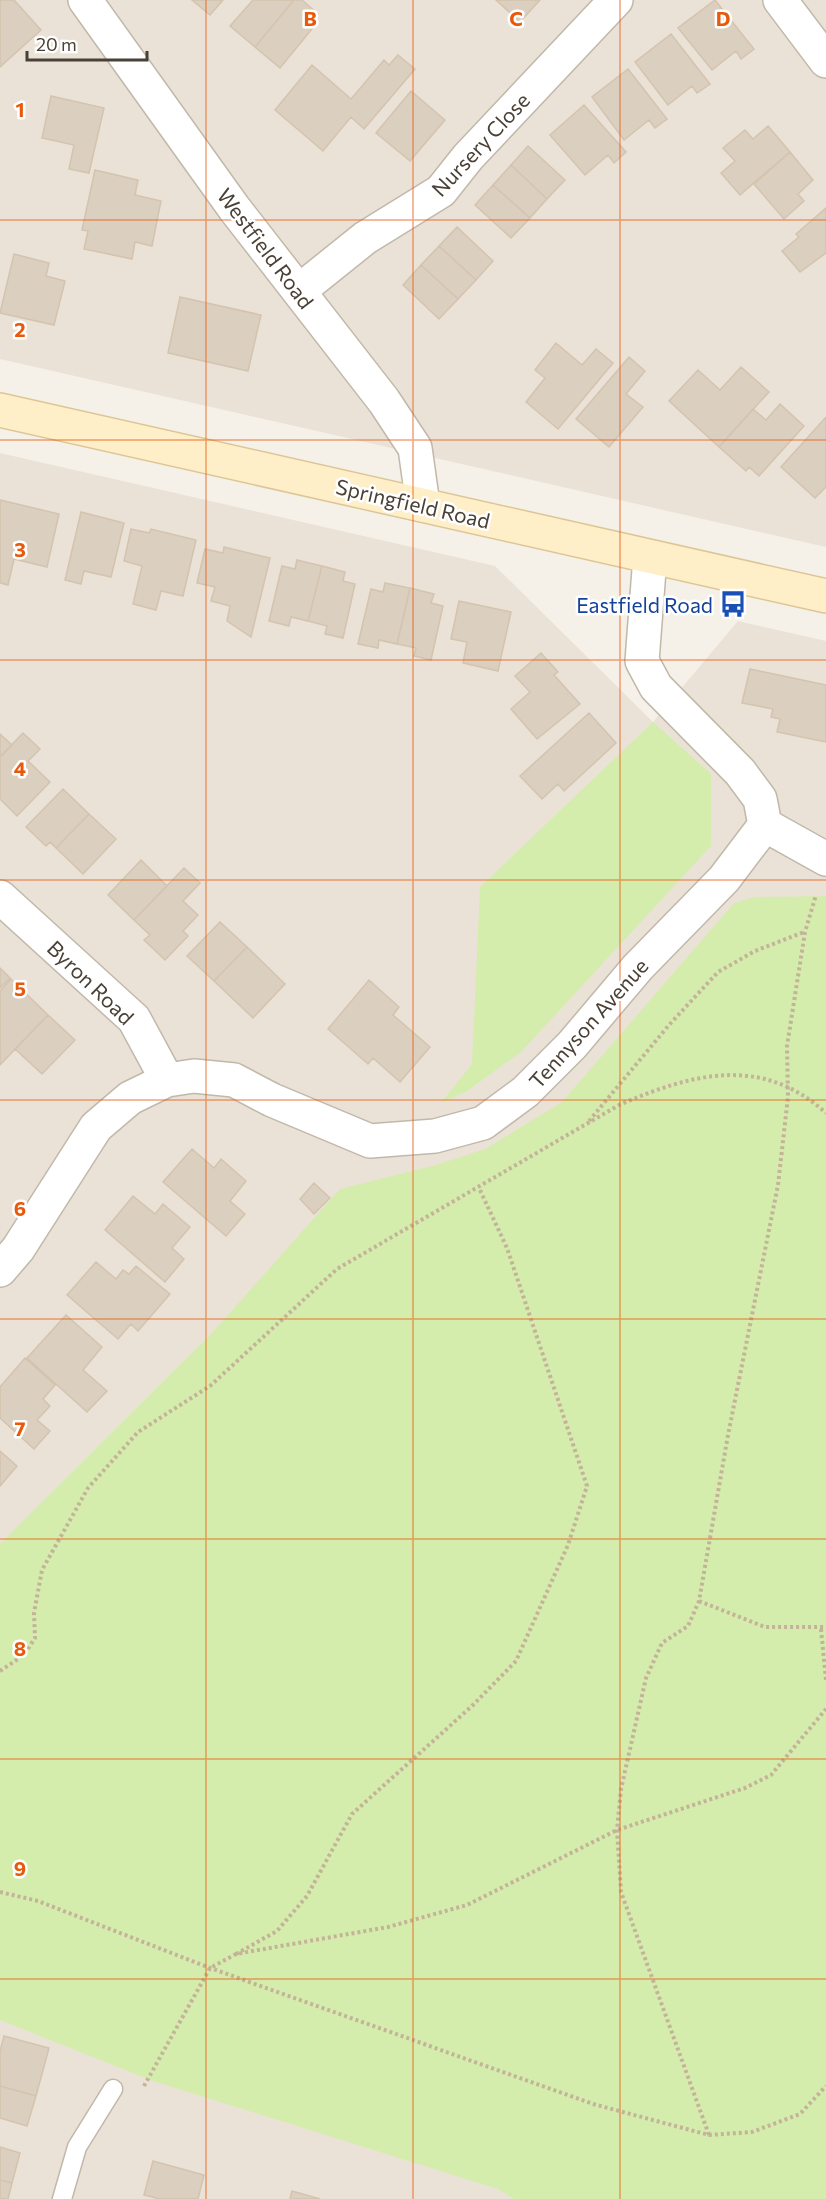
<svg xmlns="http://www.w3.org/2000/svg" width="826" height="2199" viewBox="0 0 826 2199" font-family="Commissioner,sans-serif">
<rect width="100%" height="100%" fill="#f5f1e8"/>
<path fill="#eae2d6" d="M0,0H826V547L0,359Z
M0,453L495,566L653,722L738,621L826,641V2199H0Z"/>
<path fill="#d4edad" d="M653,722L711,774V846L521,1052L467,1091L441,1103L472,1064L480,887Z
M826,896V2199H514L498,2189L153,2081L0,2020V1544L211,1334L340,1189L436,1165L485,1149L562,1102L734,903L755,897Z"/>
<path fill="#dbcfbf" stroke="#d4c3af" stroke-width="1.5" d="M0,0H14L41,30L0,67Z
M192,0H223L210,15Z
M253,0H294L255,47L230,26Z
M294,0H302L318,14L308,26L312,29L280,68L255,47Z
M496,0H540L520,22Z
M715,0L754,49L741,59L736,51L712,70L678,28Z
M671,34L710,84L697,93L692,86L668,105L635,62Z
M398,55L415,69L364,129L351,117L323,151L275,110L312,65L351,99L384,60L389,65Z
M628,69L667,119L655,128L649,120L624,140L592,97Z
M411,91L445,120L410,161L376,133Z
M51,96L104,108L89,173L69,169L74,145L42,138Z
M584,105L626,152L614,163L608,155L585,175L550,135Z
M768,126L790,152L740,195L721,173L735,161L723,148L745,130L753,139Z
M528,146L565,180L547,199L511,165Z
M790,152L813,180L798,194L804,201L784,219L754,184Z
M511,165L547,199L530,218L493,185Z
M95,170L138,180L135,195L161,201L152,246L135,242L132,259L84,249L88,231L82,230Z
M493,185L530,218L511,238L475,205Z
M826,208V253L800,272L782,251L799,237L796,234Z
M457,227L493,261L476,280L439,246Z
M439,246L476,280L458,299L421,265Z
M14,254L49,263L46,276L65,281L54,325L0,313Z
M421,265L458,299L439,319L403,285Z
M180,297L261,315L248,371L168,353Z
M556,343L582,365L596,349L613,363L558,429L526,402L545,378L535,370Z
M629,357L645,371L626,394L643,407L609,447L576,419Z
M741,367L769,392L719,447L669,401L698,370L720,390Z
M780,404L804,426L759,476L749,467L746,471L719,447L753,409L766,420Z
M826,417V487L815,498L781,467Z
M0,500L59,514L47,567L14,559L8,585L0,583Z
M81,512L124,523L111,577L84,571L81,584L65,580Z
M131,529L149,533L151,529L196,540L183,596L161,591L156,610L133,604L142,566L124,561Z
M224,547L270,558L251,637L227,621L230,606L211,601L215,587L197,583L205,549L223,553Z
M297,560L322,566L308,621L291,617L289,626L269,621L282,566L295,569Z
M322,566L345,572L343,581L355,584L343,638L325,634L327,626L308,621Z
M385,583L410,588L397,644L379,640L378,648L358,644L371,589L383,592Z
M410,588L434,594L431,603L443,606L431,660L414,656L416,648L397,644Z
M459,601L511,612L498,671L463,663L467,642L451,639Z
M541,653L558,672L554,675L580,704L537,739L511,709L530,692L515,676Z
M750,669L826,685V742L777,732L780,719L771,717L773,709L742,703Z
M589,713L616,743L564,791L558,784L542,799L520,776Z
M23,733L40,749L28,761L50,782L17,816L0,799V757Z
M0,734L12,745L0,757Z
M63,789L89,814L56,848L50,842L46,846L26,827Z
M89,814L116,839L83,874L56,848Z
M141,860L167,886L134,920L108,895Z
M184,868L200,883L183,901L198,915L183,931L188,936L165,960L144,940L150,935L134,920Z
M220,922L247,947L214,981L187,956Z
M247,947L285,984L253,1018L214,981Z
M0,968L10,978L0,988Z
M11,979L48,1015L0,1065V991Z
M369,980L399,1007L393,1015L430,1047L400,1082L373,1058L368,1064L328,1029Z
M48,1015L75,1040L42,1074L15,1049Z
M192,1149L214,1168L221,1159L246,1181L230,1201L245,1214L226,1236L163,1182Z
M314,1183L330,1198L314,1214L300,1199Z
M133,1196L155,1214L163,1204L190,1227L172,1248L184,1259L165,1282L105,1230Z
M96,1262L116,1279L123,1270L129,1274L136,1266L170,1294L138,1331L131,1324L118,1339L67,1295Z
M66,1315L102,1347L83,1370L107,1391L87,1412L27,1358Z
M25,1358L55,1385L43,1399L50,1406L37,1420L50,1431L34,1449L0,1418V1387Z
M0,1451L17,1466L0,1486Z
M4,2036L49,2048L36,2096L0,2086V2051Z
M0,2086L36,2096L27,2126L0,2118Z
M0,2147L20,2153L12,2183L0,2180Z
M153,2161L204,2175L198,2199H160L144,2195Z
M0,2180L12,2183L8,2199H0Z
M292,2191L320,2199H290Z"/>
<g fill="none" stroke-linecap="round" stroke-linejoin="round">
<defs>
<path id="lane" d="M62,2199L77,2147L113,2089"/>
<path id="street" d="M85,0L234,208L384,401L415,448L423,505
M780,0L826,61
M299,291L365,238L441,191L468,157L616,0
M650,557L642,661L656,687L740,772L760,799L765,825L826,859
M0,897L134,1019L167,1080
M0,1270L18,1249L96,1127L130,1098L167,1080L194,1076L234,1080L272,1100L370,1141L435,1136L483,1123L525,1092L572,1045L638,967L724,879L765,825"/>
<path id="secondary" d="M0,410L826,596"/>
</defs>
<use href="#lane" stroke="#c2b8aa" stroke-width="21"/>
<use href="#street" stroke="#c2b8aa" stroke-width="36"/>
<use href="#secondary" stroke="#ddc696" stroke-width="36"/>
<path stroke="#c5b399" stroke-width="4" stroke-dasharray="3 3" stroke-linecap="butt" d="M589,1121L669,1025L718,972L755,951L804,932
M699,1601L765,1627H826
M821,1629L826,1680
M0,1671L24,1655L35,1638L34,1613L42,1570L88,1488L138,1432L210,1386L337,1269L619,1105C691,1074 761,1054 826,1113
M0,1892L38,1901L210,1968L593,2104L709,2135L752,2132L800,2114L826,2086
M236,1954L277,1931L307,1896L352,1814L472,1706L516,1661L568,1545L587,1486L507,1248L479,1188
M144,2086L210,1968L236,1954L388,1927L467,1905L617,1830L745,1788L771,1775L826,1709
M709,2135L621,1892L617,1830L621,1789L646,1678L662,1643L688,1626L699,1601L728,1435L778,1185L788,1097L787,1046L805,932L816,895"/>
<use href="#lane" stroke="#fff" stroke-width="18"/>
<use href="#street" stroke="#fff" stroke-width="33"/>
<use href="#secondary" stroke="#ffefc8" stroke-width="33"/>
</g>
<path fill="none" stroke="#e8590c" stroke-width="1.5" stroke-opacity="0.55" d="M206,0V2199M413,0V2199M620,0V2199M0,220H826M0,440H826M0,660H826M0,880H826M0,1100H826M0,1319H826M0,1539H826M0,1759H826M0,1979H826"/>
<defs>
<symbol id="bus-bare" viewBox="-9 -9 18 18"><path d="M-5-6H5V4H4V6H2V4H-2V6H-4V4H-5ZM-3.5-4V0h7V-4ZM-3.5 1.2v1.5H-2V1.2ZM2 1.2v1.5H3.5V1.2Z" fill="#1a4fb4" stroke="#fff" stroke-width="2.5" paint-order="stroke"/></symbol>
</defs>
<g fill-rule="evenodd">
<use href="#bus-bare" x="714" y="585" width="38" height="38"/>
</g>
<g text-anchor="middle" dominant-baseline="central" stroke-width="5" stroke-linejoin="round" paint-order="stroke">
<g font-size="21" fill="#4a4136" stroke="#fff">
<text transform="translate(480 144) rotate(-47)">Nursery Close</text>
<text transform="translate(266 248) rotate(53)">Westfield Road</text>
<text transform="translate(413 503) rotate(13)">Springfield Road</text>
<text transform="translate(91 982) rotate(44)">Byron Road</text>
<text transform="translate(588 1023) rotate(-48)">Tennyson Avenue</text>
</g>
<g font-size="21" fill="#164399" stroke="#fff" text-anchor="end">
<text x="713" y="604">Eastfield Road</text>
</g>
</g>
<g font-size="20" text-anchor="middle" font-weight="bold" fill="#e8590c" stroke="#fff" stroke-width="5" stroke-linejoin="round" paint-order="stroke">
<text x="310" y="26">B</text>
<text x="516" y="26">C</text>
<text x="723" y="26">D</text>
<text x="20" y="117">1</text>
<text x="20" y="337">2</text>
<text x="20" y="557">3</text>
<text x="20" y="776">4</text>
<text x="20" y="996">5</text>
<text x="20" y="1216">6</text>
<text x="20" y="1436">7</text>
<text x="20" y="1656">8</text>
<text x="20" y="1876">9</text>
</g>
<path d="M27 51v9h120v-9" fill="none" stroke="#4a4136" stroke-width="3"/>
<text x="36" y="51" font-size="18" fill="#4a4136" stroke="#ffffff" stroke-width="4.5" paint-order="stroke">20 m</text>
</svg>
